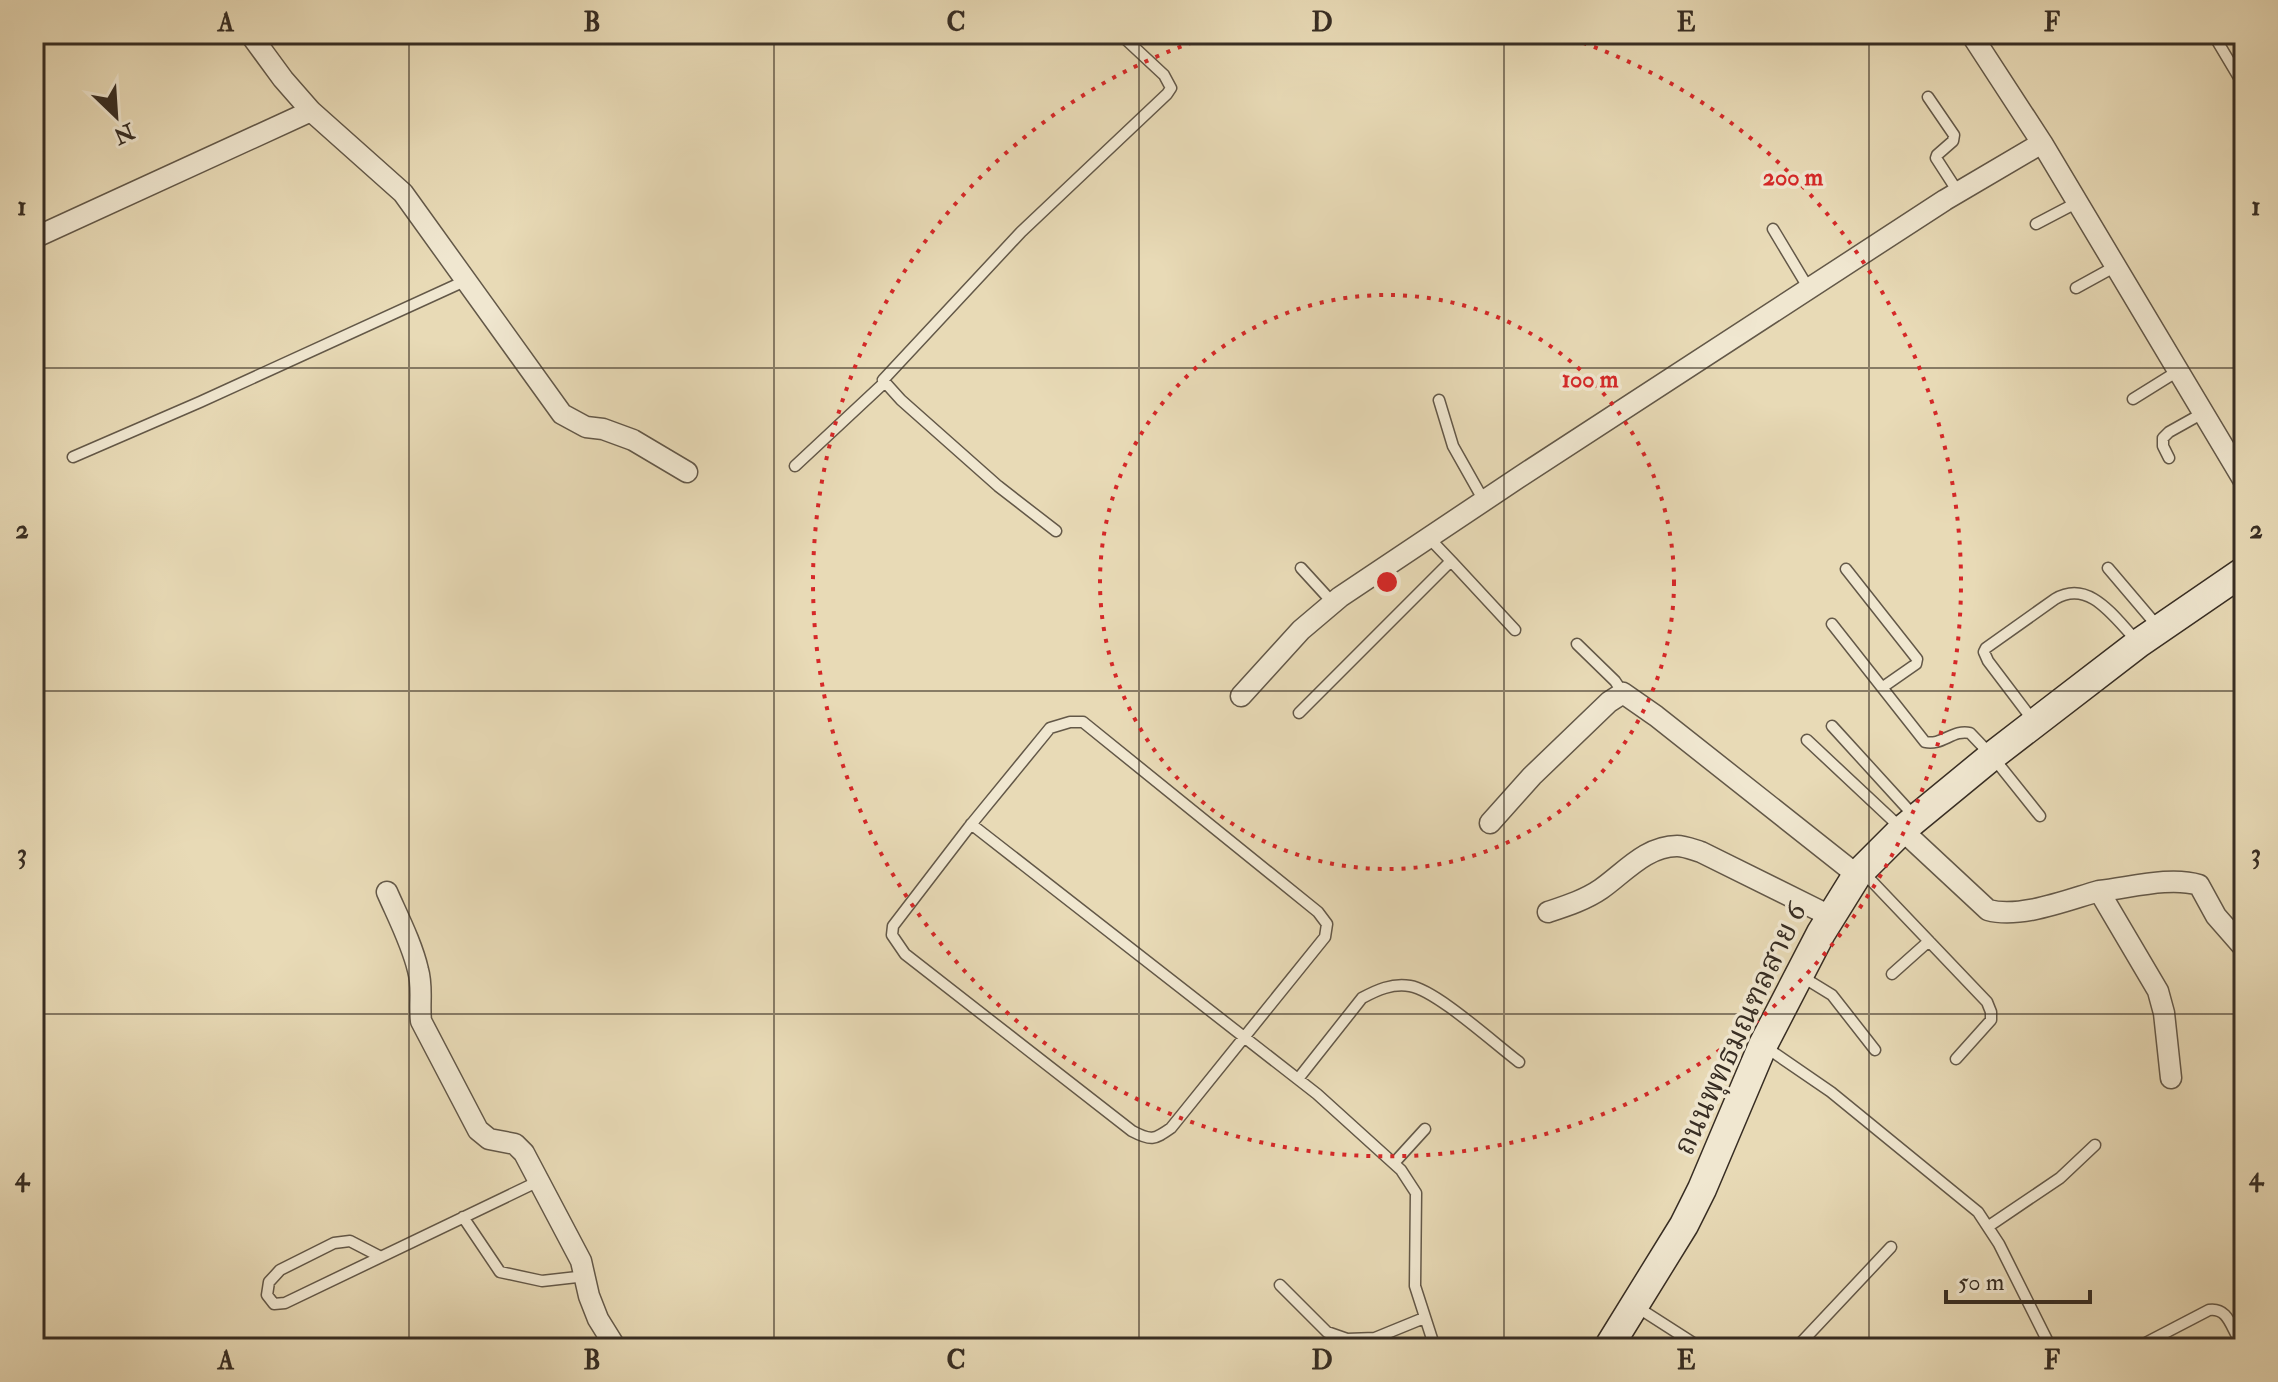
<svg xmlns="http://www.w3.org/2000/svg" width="2278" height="1382" viewBox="0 0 2278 1382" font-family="'IM FELL Double Pica','Noto Serif Thai',serif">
<rect width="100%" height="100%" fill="#e8dab6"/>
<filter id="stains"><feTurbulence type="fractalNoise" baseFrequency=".0025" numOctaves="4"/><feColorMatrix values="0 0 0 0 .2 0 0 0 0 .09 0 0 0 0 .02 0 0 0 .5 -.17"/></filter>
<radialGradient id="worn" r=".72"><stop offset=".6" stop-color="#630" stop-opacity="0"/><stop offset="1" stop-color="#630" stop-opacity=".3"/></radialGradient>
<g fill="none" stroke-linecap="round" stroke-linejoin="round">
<defs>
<path id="service" d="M2213,34L2244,86
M1928,97L1954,135L1953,141L1937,155L1936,158L1958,192
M2036,224L2078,202
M1773,229L1809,289
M2076,288L2116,266
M2133,399L2178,371
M1439,400L1453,446L1484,501
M73,457L200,402L467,280
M2169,458L2163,446V438L2169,432L2203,413
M795,466L884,383
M1056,531L998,486L901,400L883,380L1021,232L1167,94L1171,88L1164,75L1120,34
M1451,561L1515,630
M1301,568L1333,603
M2108,568L2159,628
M1846,569L1917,659L1916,664L1883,687
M1832,624L1925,742C1942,746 1953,729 1970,733L1992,756L2040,816
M1577,644L1615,681L1623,693
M1299,713L1451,561L1430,539
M1070,722H1083L1318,912L1327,924L1325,937L1171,1128C1154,1140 1151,1141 1132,1131L905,954L892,935L893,926L969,827L1050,728Z
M2035,723L1988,661L1984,652L1986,648L2055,599C2090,578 2115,619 2138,642
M1832,726L1915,817
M1807,740L1902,829
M971,824L1317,1094L1401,1170L1416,1193L1415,1286L1435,1348
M1863,872L1987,1002L1991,1012V1020L1956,1059
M1892,974L1929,941
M1801,976L1832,995L1875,1050
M1764,1046L1831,1092L1978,1212L1999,1244L2051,1348
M1298,1079L1362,998C1377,990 1392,983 1410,986C1436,990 1495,1044 1519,1062
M1394,1163L1425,1129
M463,1217L500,1272L542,1281L586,1276
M1989,1226L2060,1178L2095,1145
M379,1256L350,1241L334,1243L280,1270L269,1282L267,1295L274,1304L285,1303L539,1181
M1280,1285L1327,1332L1347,1339L1375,1338L1424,1318
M1637,1307L1701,1348
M1678,1348L1685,1338
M1796,1348L1891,1247
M2136,1348L2209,1310C2231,1307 2231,1333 2244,1346"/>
<path id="minor" d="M250,34L283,79L311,111L403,193L562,414L586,427L603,429L633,440L687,472
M1971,34L2042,143L2244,481
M34,238L311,111
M1241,696L1301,630L1340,597L1518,478L1945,200L2042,143
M1490,823L1532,776L1609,702L1623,693L1656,716L1857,875
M1902,830L1988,910C2020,919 2067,900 2099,891L2158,991L2164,1013L2171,1078
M2099,891C2129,888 2170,876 2199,885L2216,916L2244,948
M387,892C398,917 412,944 418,970C423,987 419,1004 421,1021L478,1130L489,1139L515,1144L524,1153L581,1261L589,1296L598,1319L616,1348
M1548,912C1566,906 1585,900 1601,889C1624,873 1646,846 1677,846C1685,846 1694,850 1701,852L1830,916"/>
<path id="secondary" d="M1608,1348L1684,1225L1702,1189L1763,1045L1821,933L1857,875L1902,830L1992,756L2139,643L2244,571"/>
</defs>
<use href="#service" stroke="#635848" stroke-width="13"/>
<use href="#minor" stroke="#635848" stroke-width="23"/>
<use href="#secondary" stroke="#372d23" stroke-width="31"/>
<use href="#service" stroke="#f0e7d0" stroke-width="10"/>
<use href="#minor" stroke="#f0e7d0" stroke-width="20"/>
<use href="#secondary" stroke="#f0e7d0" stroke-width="28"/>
</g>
<path fill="none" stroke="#372d23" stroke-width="2" stroke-opacity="0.55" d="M409,34V1348M774,34V1348M1139,34V1348M1504,34V1348M1869,34V1348M34,368H2244M34,691H2244M34,1014H2244"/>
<g fill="none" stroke="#d62828" stroke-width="4" stroke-dasharray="4 8">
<circle cx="1387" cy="582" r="287"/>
<path d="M1560 35A574 574 0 1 1 1214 35"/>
</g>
<g text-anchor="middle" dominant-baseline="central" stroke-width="7" stroke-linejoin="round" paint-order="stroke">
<g font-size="30" fill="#372d23" stroke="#f0e7d0">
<text transform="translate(1740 1029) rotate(-65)">ถนนพุทธมณฑลสาย 6</text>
</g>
</g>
<circle cx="1387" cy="582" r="12" fill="#d62828" stroke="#f0e7d0" stroke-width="4"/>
<g font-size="24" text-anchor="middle" font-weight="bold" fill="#d62828" stroke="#f0e7d0" stroke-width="7" stroke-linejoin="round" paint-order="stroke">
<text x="1793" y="185">200 m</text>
<text x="1590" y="387">100 m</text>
</g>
<rect width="2278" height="1382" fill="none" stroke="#e8dab6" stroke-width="88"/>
<g transform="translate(116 116) rotate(155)" stroke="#f0e7d0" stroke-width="6" paint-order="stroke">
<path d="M0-6L14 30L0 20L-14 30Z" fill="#372d23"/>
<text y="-12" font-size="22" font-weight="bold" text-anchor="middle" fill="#372d23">N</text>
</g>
<path d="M1946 1290v12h144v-12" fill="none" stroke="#372d23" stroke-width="4"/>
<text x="1958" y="1290" font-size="24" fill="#372d23" stroke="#f0e7d0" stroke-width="6" paint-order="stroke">50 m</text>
<rect x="44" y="44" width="2190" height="1294" fill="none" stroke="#372d23" stroke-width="3"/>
<g font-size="26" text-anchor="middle" font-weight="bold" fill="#372d23">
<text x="226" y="31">A</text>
<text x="592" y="31">B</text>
<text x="956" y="31">C</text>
<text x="1322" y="31">D</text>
<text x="1686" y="31">E</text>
<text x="2052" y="31">F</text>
<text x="22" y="215">1</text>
<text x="2256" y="215">1</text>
<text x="22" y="538">2</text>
<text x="2256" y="538">2</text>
<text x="22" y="862">3</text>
<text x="2256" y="862">3</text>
<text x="22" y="1185">4</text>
<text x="2256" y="1185">4</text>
<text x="226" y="1369">A</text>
<text x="592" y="1369">B</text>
<text x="956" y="1369">C</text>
<text x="1322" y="1369">D</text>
<text x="1686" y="1369">E</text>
<text x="2052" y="1369">F</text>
</g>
<rect width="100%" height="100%" filter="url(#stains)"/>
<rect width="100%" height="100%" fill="url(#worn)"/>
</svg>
